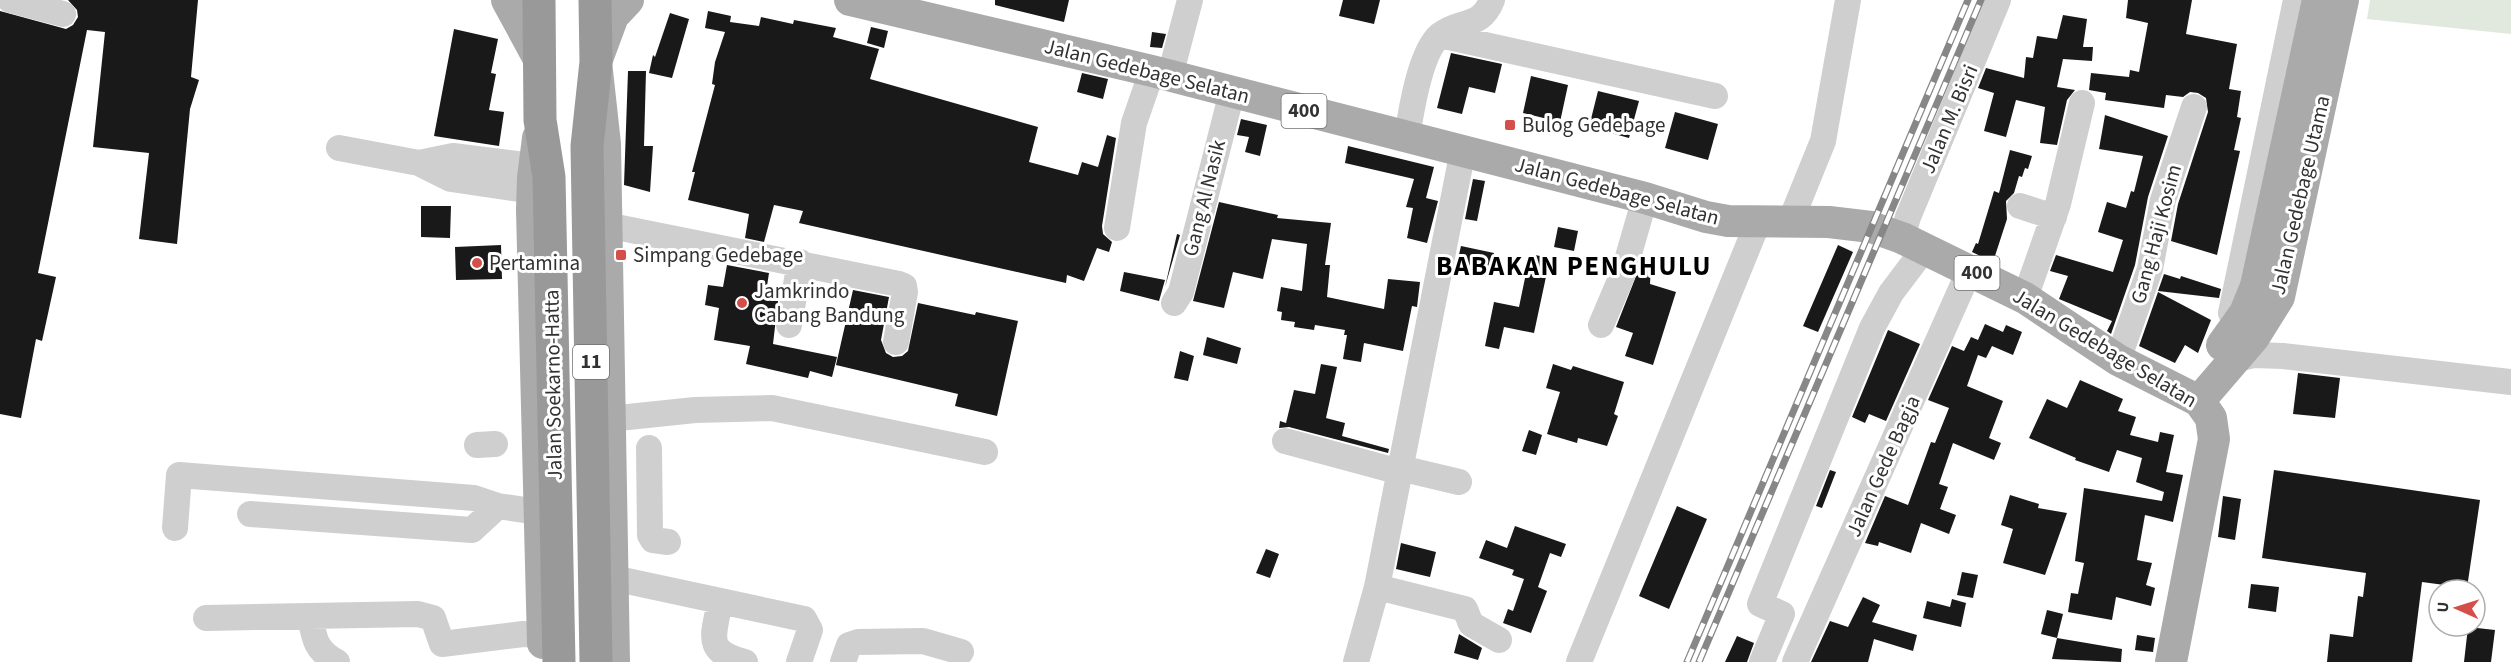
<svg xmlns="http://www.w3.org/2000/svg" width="2511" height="662" viewBox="0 0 2511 662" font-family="'Source Sans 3',sans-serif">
<rect width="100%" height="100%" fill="#fff"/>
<path fill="#e1e8dd" d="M2370,0H2511V34L2367,19Z"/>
<path fill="#191919" d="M68,0H198L191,77L199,80L190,109L177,244L139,239L149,153L93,147L105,32L87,30L38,273L56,277L42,341L36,339L21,418L0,414V11L66,29L73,25L78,17L77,10Z
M995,0H1069L1064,22L995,5Z
M1343,0H1380L1374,24L1339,16Z
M2128,0H2192L2186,34L2237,44L2229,89L2241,91L2237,117L2241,118L2234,150L2240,151L2217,255L2171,241L2178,204L2208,112L2206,98L2198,93L2190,92L2183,97L2166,95L2164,108L2105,100L2106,93L2089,90L2091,73L2129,77L2130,70L2139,72L2148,23L2126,18Z
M708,11L731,16L730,22L759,26L761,17L793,24L794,20L836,28L833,37L879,49L870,79L1038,127L1029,162L1078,175L1082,162L1098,167L1107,135L1116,138L1102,226L1103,234L1112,242L1109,252L1097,248L1084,281L1067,275L1066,283L799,223L803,211L774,205L764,242L745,238L749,214L688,200L695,172H692L715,85L712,84L715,62L725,32L705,28Z
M670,13L689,19L672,78L649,73L653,55L655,57Z
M2063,15L2087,19L2083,47H2093L2092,61L2063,59L2057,87L2075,90L2067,100L2057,145L2040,143L2045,107L2016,100L2006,137L1984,131L1994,93L1978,88L1986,68L2024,78L2026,57L2033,58L2037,36L2057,39Z
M871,27L888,31L884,48L867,43Z
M454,29L498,39L491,73L496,74L489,110L504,112L499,146L434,136Z
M1152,32L1166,34L1162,48L1150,47Z
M1451,53L1502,64L1495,93L1469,87L1462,114L1437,108Z
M628,71H646L644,146H653L650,192L624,185Z
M1082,73L1108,79L1103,99L1077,92Z
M1531,76L1568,85L1560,122L1523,113Z
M1598,91L1639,101L1629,138L1589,127Z
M1675,112L1718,124L1708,160L1665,148Z
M2105,115L2168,136L2148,197L2135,265L2111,334L2107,331L2112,321L2059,299L2068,276L2050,271L2056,255L2113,272L2123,240L2098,232L2107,202L2126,208L2131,191L2134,192L2143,156L2099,149Z
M1241,119L1267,125L1260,156L1245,152L1249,137L1237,135Z
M1348,146L1434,167L1426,198L1438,201L1427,243L1407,238L1413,208L1406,207L1414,179L1345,163Z
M2010,150L2032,156L2028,169L2025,168L2022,177L2019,176L2014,193L2006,201L2007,219L1993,262L1972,252L1976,243L1978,244L1994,191L1999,193Z
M1473,179L1485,181L1477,221L1465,219Z
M1219,202L1278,215L1277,218L1331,223L1325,265H1330L1327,297L1384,309L1388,279L1420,282L1417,307L1412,306L1403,351L1364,343L1361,362L1343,359L1347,335H1344L1345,330L1315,325L1314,330L1294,327L1295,322L1281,320L1282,312L1277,311L1281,287L1302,291L1307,244L1272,239L1263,279L1233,272L1224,308L1193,301Z
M421,206H451L450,238L421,237Z
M1558,227L1578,231L1574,251L1554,247Z
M1177,234L1180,235L1165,287Z
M501,245L502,279L456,280L455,247Z
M1838,245L1853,252L1818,332L1803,326Z
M1461,246L1494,253L1489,277L1472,273L1473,266L1457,263Z
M1530,254L1550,258L1534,333L1504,327L1499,349L1485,346L1494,302L1519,307Z
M1642,261L1651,264L1650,284L1676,292L1653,365L1625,356L1633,333L1616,327Z
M727,265L769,273L765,299L778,301L773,344L837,357L832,377L810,371L808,378L746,364L750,346L714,340L719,308L705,305L708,285L723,287Z
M1124,272L1165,280L1159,301L1120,291Z
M2164,274L2180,279L2181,276L2221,289L2219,298L2158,291Z
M853,290L889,297L881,340L886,353L893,357L902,356L908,351L918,303L975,315L976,312L1018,321L997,416L955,406L958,394L836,365Z
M2158,292L2211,320L2198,353L2185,345L2175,363L2139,346Z
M1985,324L2003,332L2006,325L2022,332L2013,355L1992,346L1986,358L1978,355L1967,386L2003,401L1989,438L2001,443L1994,460L1953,443L1939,484L1948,487L1940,509L1956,515L1949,534L1921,523L1911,553L1879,542L1878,546L1865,543L1885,496L1908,505L1931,442L1935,443L1949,408L1928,400L1952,346L1964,351L1971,337L1978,340Z
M1888,330L1920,344L1886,421L1869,414L1865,423L1852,417Z
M1207,337L1241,348L1237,364L1203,355Z
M1180,351L1194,356L1188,381L1174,378Z
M1321,364L1337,367L1326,418L1345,423L1342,436L1389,449L1388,453L1289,427L1279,428L1280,421L1286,423L1294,390L1315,394Z
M1553,364L1571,370L1573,366L1624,382L1614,414L1618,416L1607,446L1578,438L1577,443L1547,434L1560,392L1546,388Z
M2298,373L2340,378L2335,418L2293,414Z
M2080,380L2123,399L2118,411L2136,417L2130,435L2158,442L2160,432L2174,435L2166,472L2183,475L2173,522L2145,515L2137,560L2152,563L2146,585L2155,588L2151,606L2116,597L2112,620L2068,612L2071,593L2078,594L2084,563L2075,561L2084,488L2162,501L2164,492L2136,482L2142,458L2117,450L2109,472L2075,460L2076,458L2029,438L2047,399L2067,408Z
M1529,430L1542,435L1536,455L1522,451Z
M1830,470L1836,472L1822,508L1816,506Z
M2274,470L2480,500L2467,588L2422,582L2412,662H2327L2330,634L2353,637L2358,596L2363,597L2366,573L2262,558Z
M2010,495L2039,504L2038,508L2067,513L2045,575L2003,563L2013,529L2001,525Z
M2223,496L2241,499L2235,540L2218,537Z
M1677,506L1707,519L1669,609L1639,596Z
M1515,526L1566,544L1561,557L1550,553L1538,587L1547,591L1531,633L1503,623L1508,609L1513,611L1524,579L1512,575L1514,570L1479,558L1486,540L1507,548Z
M1401,543L1436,552L1430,577L1396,569Z
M1266,549L1279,554L1270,578L1256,573Z
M1962,572L1978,575L1973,598L1957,595Z
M2251,584L2279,587L2276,612L2248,608Z
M1863,597L1880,605L1872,622L1917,635L1913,651L1874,639L1868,662H1811L1830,621L1848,627Z
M1952,599L1966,603L1961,627L1923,618L1927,601L1950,607Z
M2047,610L2063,614L2057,638L2122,649L2121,662L2052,659L2057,638L2041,634Z
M2468,627L2495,630L2491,662H2464Z
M1459,634L1482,648L1478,660L1454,653Z
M2137,635L2155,638L2153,652L2135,650Z
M1737,636L1754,643L1747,662H1725Z"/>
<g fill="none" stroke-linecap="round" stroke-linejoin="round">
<path stroke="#cfcfcf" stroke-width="26" d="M10,0L63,14
M1440,35L1715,96
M1170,76L1190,0
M1407,137C1411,111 1420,52 1440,35C1460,19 1481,29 1492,0
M339,148L419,163L451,179L533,191
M419,163L453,156L534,166
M2020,206L2054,217
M1791,220L1823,141L1848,0
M606,225L899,284L904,286L905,292L896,342
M1117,228L1134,123L1152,71
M1902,238L1908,217L1998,0
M2025,298L2058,204L2082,103
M1174,303L1181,292L1232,92
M2231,313L2296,0
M789,325L800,262
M1601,325L1624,271L1645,198
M2118,360L2150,269L2163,200L2194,107
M2234,360L2254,355L2283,356L2511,382
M609,419L695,410L772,408L985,452
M1285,441L1400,472
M477,445L495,444
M649,448L650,535L653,540L668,542
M1400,468L1459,482
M250,514L472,530L498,506
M175,528L179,475L474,498L498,506L538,512
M613,578L804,619L810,630L799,662
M1377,587L1465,609L1471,624L1499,640
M720,601C714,636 703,651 745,662
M310,616C314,639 316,651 337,662
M206,618L418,614L433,618L442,644L523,634L542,635
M843,662L849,645L858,642L923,641L961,652
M1356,662L1377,587L1463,150
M1579,662L1758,222
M1762,662L1782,614L1760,604L1872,328L1891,293L1925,248
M1795,662L1970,269"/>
<path stroke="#aaa" stroke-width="32" d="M507,0L539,59
M850,0L1152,71L1645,198L1706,217L1728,221L1829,222L1871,227L1902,238L2025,298L2118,360L2199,401L2211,418L2214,439L2171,662
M538,138L533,178L532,210L543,643
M2222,345L2245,313L2256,286L2318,0
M2199,401L2254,337L2279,297L2343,0
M614,662L605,144L596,62L613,16L628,0"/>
<path stroke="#999" stroke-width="33" d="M539,0L540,120L549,177L559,662
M595,0L596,62L587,146L596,662"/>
<defs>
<path id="rail" d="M1687,662L1968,0
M1699,662L1981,0"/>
</defs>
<use href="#rail" stroke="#878787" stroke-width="7"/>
<use href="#rail" stroke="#fff" stroke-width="4.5" stroke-dasharray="14" stroke-linecap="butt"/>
</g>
<g fill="#d44f4a" stroke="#fff" stroke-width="2">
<rect x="1504" y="119" width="12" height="12" rx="3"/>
<rect x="615" y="249" width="12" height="12" rx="3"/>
<circle cx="477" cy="263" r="6"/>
<circle cx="742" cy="303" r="6"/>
</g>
<g text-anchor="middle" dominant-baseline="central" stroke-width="6" stroke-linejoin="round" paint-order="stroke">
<g fill="#fff" stroke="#707070" stroke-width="1.5">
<rect x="1281.5" y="94" width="45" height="34" rx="4.5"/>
<rect x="1954.5" y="256" width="45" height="34" rx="4.5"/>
<rect x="573" y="345" width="36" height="34" rx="4.5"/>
</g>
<g font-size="20" font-weight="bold" fill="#323232">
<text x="1304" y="111">400</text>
<text x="1977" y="273">400</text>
<text x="591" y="362">11</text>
</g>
<g font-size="21" fill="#323232" stroke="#fff">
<text transform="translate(1147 71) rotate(14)">Jalan Gedebage Selatan</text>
<text transform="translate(1949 119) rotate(-67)">Jalan M. Bisri</text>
<text transform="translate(1617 191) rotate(15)">Jalan Gedebage Selatan</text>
<text transform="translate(2300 195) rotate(-77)">Jalan Gedebage Utama</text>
<text transform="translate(1204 198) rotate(-76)">Gang Al Nasik</text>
<text transform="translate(2156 234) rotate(-75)">Gang Haji Kosim</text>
<text transform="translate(2105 348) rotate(31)">Jalan Gedebage Selatan</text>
<text transform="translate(553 385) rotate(-91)">Jalan Soekarno-Hatta</text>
<text transform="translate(1883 466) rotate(-66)">Jalan Gede Bagja</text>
</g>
<g font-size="21" fill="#323232" stroke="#fff" text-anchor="start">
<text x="1522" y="125">Bulog Gedebage</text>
<text x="633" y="255">Simpang Gedebage</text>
<text x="489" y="263">Pertamina</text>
<text x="754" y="291">Jamkrindo<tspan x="754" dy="24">Cabang Bandung</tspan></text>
</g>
<g font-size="27" font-weight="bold" letter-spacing="1.5" fill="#000" stroke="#fff">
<text x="1574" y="266">BABAKAN PENGHULU</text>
</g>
</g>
<g transform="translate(2457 608) rotate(273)"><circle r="28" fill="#ffffff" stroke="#adadad" stroke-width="1.5"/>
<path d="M0-4.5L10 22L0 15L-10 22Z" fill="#d44f4a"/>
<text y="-9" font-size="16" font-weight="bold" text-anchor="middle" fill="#323232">U</text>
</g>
</svg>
